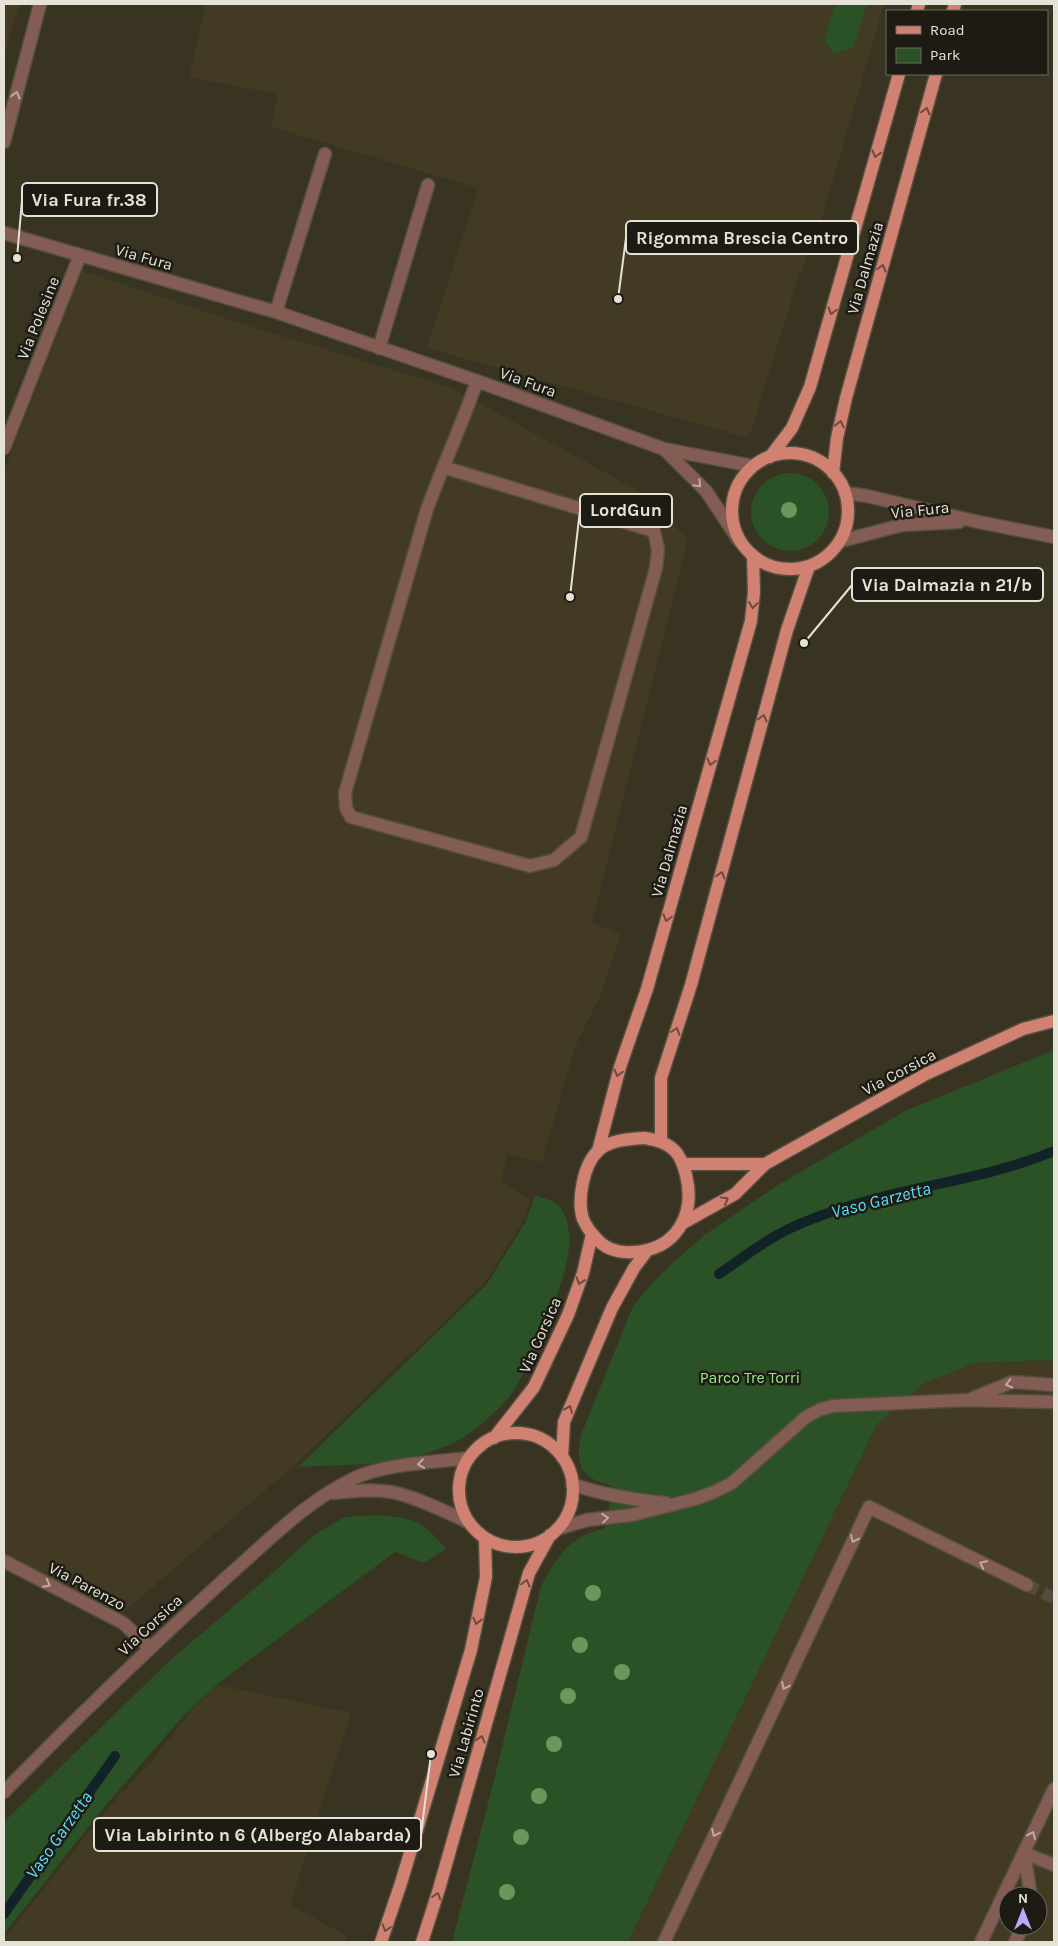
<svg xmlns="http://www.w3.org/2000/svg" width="1058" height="1946" viewBox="0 0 1058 1946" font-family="Karla,sans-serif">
<rect width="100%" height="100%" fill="#393322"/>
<path fill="#423a22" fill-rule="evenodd" d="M4,4H20L4,56Z
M206,4H884L823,215L797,282L751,431L745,437L427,348L478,188L271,127L278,94L189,77Z
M82,271L226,319L452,388L646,495L688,540L592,923L621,934L599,998L575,1047L542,1162L508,1154L501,1181L531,1200L524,1220L485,1283L298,1462L118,1617L4,1559V471Z
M1046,1360L1054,1362V1942H628L877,1424L925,1383L975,1363ZM1008,1896H1038V1926H1008Z
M218,1685L351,1713L290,1905L347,1936L344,1942H4V1939L107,1809L151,1762L195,1706Z"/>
<path fill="#2b5226" d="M835,4H867L854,47L835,54L824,40Z
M751 512a39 39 0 1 1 78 0a39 39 0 1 1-78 0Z
M1054,1050V1362L1046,1360L975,1363L925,1383L877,1424L628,1942H452L493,1784L541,1586C551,1568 561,1549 579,1538C587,1533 597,1531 605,1528L613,1486C581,1479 575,1466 581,1435L633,1306L653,1282L676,1260L706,1234L778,1185L907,1110Z
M535,1195C542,1198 554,1200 559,1206C569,1218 570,1234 569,1249C565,1284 529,1376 505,1402C494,1414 474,1431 461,1439C409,1467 354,1464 298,1467L487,1284L526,1221Z
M378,1515C417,1519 420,1519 446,1549L424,1563L395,1552L220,1682L183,1716L100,1812L4,1934V1822L166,1664L267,1578L314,1535L345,1517Z"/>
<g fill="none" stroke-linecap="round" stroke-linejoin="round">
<path stroke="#122328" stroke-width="10" d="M719,1274C739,1261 758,1245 779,1234C795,1225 814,1218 831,1212C904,1186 983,1181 1054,1151
M4,1914L115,1756"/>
<path stroke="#534d3d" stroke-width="12" stroke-dasharray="12 6" stroke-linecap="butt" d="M1027,1585L1054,1598"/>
<defs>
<path id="minor" d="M4,142L40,4
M4,233L276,312L477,381L664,449L753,466
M276,312L325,154
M379,348L428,185
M4,448L80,255
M664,449L706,491L740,542
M443,467L654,531L658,549L656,568L581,837L554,860L530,866L351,817L346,808L345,793L427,509C443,466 462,424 477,381
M845,493L867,496L974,521L1054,537
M841,541L902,525L959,522
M973,1398L1012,1382L1054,1385
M572,1484C603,1495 634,1500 666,1503
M333,1493C353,1491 372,1489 392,1492C416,1497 446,1512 468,1522
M557,1529L587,1520L632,1515L695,1499L714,1492L732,1483L806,1417L819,1410L833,1406L967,1400L1054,1402
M4,1561L123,1623L149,1647
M4,1792C76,1718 151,1646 228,1576C268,1541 307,1500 357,1477C385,1464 437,1462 469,1458
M1024,1853L1031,1896
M1024,1853L1054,1865
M664,1942L869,1507L1027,1585
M981,1942L1054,1789
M1015,1942L1023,1926"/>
<path id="major" d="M917,11L919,4
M953,11L955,4
M732 511a58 58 0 1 1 116 0a58 58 0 1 1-116 0Z
M770,457L792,428L810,387L899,74
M833,473L837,438L846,398L936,74
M645,1138C656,1140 666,1142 675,1151C681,1157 684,1167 686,1175C696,1215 676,1250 633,1252C619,1253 605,1249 596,1238C591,1233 586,1226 583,1219C577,1201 583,1165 598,1151C609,1140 629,1139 645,1138Z
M661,1141V1078L691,985L787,630L809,566
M598,1151L620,1067L647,989L751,621L754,592L753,556
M683,1164H765
M683,1223L735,1194L765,1164L926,1074L1023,1029L1054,1021
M459 1490a57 57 0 1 1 114 0a57 57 0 1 1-114 0Z
M494,1438L534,1387L568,1315L583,1273L592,1234
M562,1457L564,1422L612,1308L634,1268L646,1252
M381,1942L401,1883L471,1650L486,1577L485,1538
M422,1942L439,1889L529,1573L550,1535"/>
</defs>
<use href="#minor" stroke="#554f3f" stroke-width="15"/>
<use href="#major" stroke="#554f3f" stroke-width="15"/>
<use href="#minor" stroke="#835c54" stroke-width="12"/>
<use href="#major" stroke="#d18172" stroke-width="12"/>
</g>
<g fill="#6c975b">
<circle cx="789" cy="510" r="8"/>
<circle cx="593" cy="1593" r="8"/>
<circle cx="580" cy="1645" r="8"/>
<circle cx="622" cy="1672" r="8"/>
<circle cx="568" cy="1696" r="8"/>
<circle cx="554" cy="1744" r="8"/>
<circle cx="539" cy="1796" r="8"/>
<circle cx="521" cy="1837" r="8"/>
<circle cx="507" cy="1892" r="8"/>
</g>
<defs><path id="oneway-chevron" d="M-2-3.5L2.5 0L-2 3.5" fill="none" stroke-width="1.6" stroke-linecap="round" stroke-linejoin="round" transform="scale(1.25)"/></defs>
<g stroke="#beaca3">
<use href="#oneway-chevron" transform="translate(16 95) rotate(-75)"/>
<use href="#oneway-chevron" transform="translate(698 484) rotate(46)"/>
<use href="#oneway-chevron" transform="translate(1009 1384) rotate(166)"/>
<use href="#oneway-chevron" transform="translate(421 1464) rotate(172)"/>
<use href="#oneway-chevron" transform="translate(605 1518) rotate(-7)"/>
<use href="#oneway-chevron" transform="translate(854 1539) rotate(115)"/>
<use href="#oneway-chevron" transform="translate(983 1564) rotate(-154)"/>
<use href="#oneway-chevron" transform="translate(47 1584) rotate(27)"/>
<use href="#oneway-chevron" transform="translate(785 1686) rotate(115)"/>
<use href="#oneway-chevron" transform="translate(715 1833) rotate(115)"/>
<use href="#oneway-chevron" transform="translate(1032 1835) rotate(-65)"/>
</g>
<g stroke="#6e493e">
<use href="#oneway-chevron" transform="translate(926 111) rotate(-75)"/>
<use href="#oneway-chevron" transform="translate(876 154) rotate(106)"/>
<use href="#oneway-chevron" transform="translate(882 268) rotate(-74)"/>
<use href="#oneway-chevron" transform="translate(832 311) rotate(106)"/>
<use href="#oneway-chevron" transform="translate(840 424) rotate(-78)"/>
<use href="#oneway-chevron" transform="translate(753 605) rotate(97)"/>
<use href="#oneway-chevron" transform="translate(763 718) rotate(-75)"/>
<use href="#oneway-chevron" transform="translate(711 762) rotate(106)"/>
<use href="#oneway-chevron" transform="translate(721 875) rotate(-75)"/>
<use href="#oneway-chevron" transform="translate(667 918) rotate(106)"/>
<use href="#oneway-chevron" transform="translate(676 1031) rotate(-72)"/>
<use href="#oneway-chevron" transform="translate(618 1073) rotate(106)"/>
<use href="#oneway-chevron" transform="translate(725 1200) rotate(-29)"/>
<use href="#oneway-chevron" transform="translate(580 1281) rotate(109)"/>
<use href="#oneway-chevron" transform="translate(569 1409) rotate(-67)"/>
<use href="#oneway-chevron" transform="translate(526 1583) rotate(-74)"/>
<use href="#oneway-chevron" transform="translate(477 1621) rotate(102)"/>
<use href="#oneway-chevron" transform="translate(481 1739) rotate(-74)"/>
<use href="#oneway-chevron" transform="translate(437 1896) rotate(-72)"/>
<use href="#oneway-chevron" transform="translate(386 1928) rotate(108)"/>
</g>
<g text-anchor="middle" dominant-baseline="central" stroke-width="5" stroke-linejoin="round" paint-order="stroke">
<g font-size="16" fill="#e5e2d7" stroke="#1d1b13">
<text transform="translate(144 257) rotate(16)">Via Fura</text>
<text transform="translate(865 268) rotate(-74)">Via Dalmazia</text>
<text transform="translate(38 318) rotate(-68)">Via Polesine</text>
<text transform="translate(528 382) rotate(20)">Via Fura</text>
<text transform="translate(920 510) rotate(-6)">Via Fura</text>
<text transform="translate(669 851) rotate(-74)">Via Dalmazia</text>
<text transform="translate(899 1072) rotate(-28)">Via Corsica</text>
<text transform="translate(540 1335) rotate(-66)">Via Corsica</text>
<text transform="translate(87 1586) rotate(28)">Via Parenzo</text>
<text transform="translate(150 1625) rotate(-43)">Via Corsica</text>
<text transform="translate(466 1733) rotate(-74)">Via Labirinto</text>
</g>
<g font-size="16" fill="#96e88a" stroke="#1d1b13">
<text x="750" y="1377">Parco Tre Torri</text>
</g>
<g font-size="18" font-style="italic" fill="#5bddfc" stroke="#1d1b13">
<text transform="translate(881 1200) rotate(-14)">Vaso Garzetta</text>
<text transform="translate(59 1835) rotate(-55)">Vaso Garzetta</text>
</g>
</g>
<path fill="none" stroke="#e5e2d7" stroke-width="2" d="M17 258L22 200M618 299L626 238M570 597L580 510M804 643L852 585M431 1754L421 1835"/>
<g fill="#e5e2d7" stroke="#1d1b13" stroke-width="2">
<circle cx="17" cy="258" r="5"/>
<circle cx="618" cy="299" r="5"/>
<circle cx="570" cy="597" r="5"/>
<circle cx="804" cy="643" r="5"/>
<circle cx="431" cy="1754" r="5"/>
</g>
<g fill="#1d1b13" stroke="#e5e2d7" stroke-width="2">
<rect x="22" y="183" width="135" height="33" rx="5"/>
<rect x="626" y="221" width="232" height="33" rx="5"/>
<rect x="580" y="494" width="92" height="33" rx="5"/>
<rect x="852" y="568" width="191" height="33" rx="5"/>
<rect x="94" y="1818" width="327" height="33" rx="5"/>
</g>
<g font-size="18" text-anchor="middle" font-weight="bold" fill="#e5e2d7">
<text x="89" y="206">Via Fura fr.38</text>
<text x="742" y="244">Rigomma Brescia Centro</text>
<text x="626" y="516">LordGun</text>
<text x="947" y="591">Via Dalmazia n 21/b</text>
<text x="258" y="1841">Via Labirinto n 6 (Albergo Alabarda)</text>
</g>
<rect width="1058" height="1946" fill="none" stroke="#e5e2d7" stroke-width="10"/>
<rect x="886" y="10" width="162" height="65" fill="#1d1b13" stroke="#6d6b61"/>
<rect x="896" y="26" width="25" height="8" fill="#d18172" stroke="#6d6b61"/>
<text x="930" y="35" font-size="15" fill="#e5e2d7">Road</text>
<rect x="896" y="48" width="25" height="15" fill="#2b5226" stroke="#6d6b61"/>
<text x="930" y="60" font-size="15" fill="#e5e2d7">Park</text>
<g transform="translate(1023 1911)"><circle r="24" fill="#1d1b13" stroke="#6d6b61"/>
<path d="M0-4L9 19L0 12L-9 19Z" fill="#bda9f5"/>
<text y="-8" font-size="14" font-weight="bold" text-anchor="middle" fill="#e5e2d7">N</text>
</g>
</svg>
